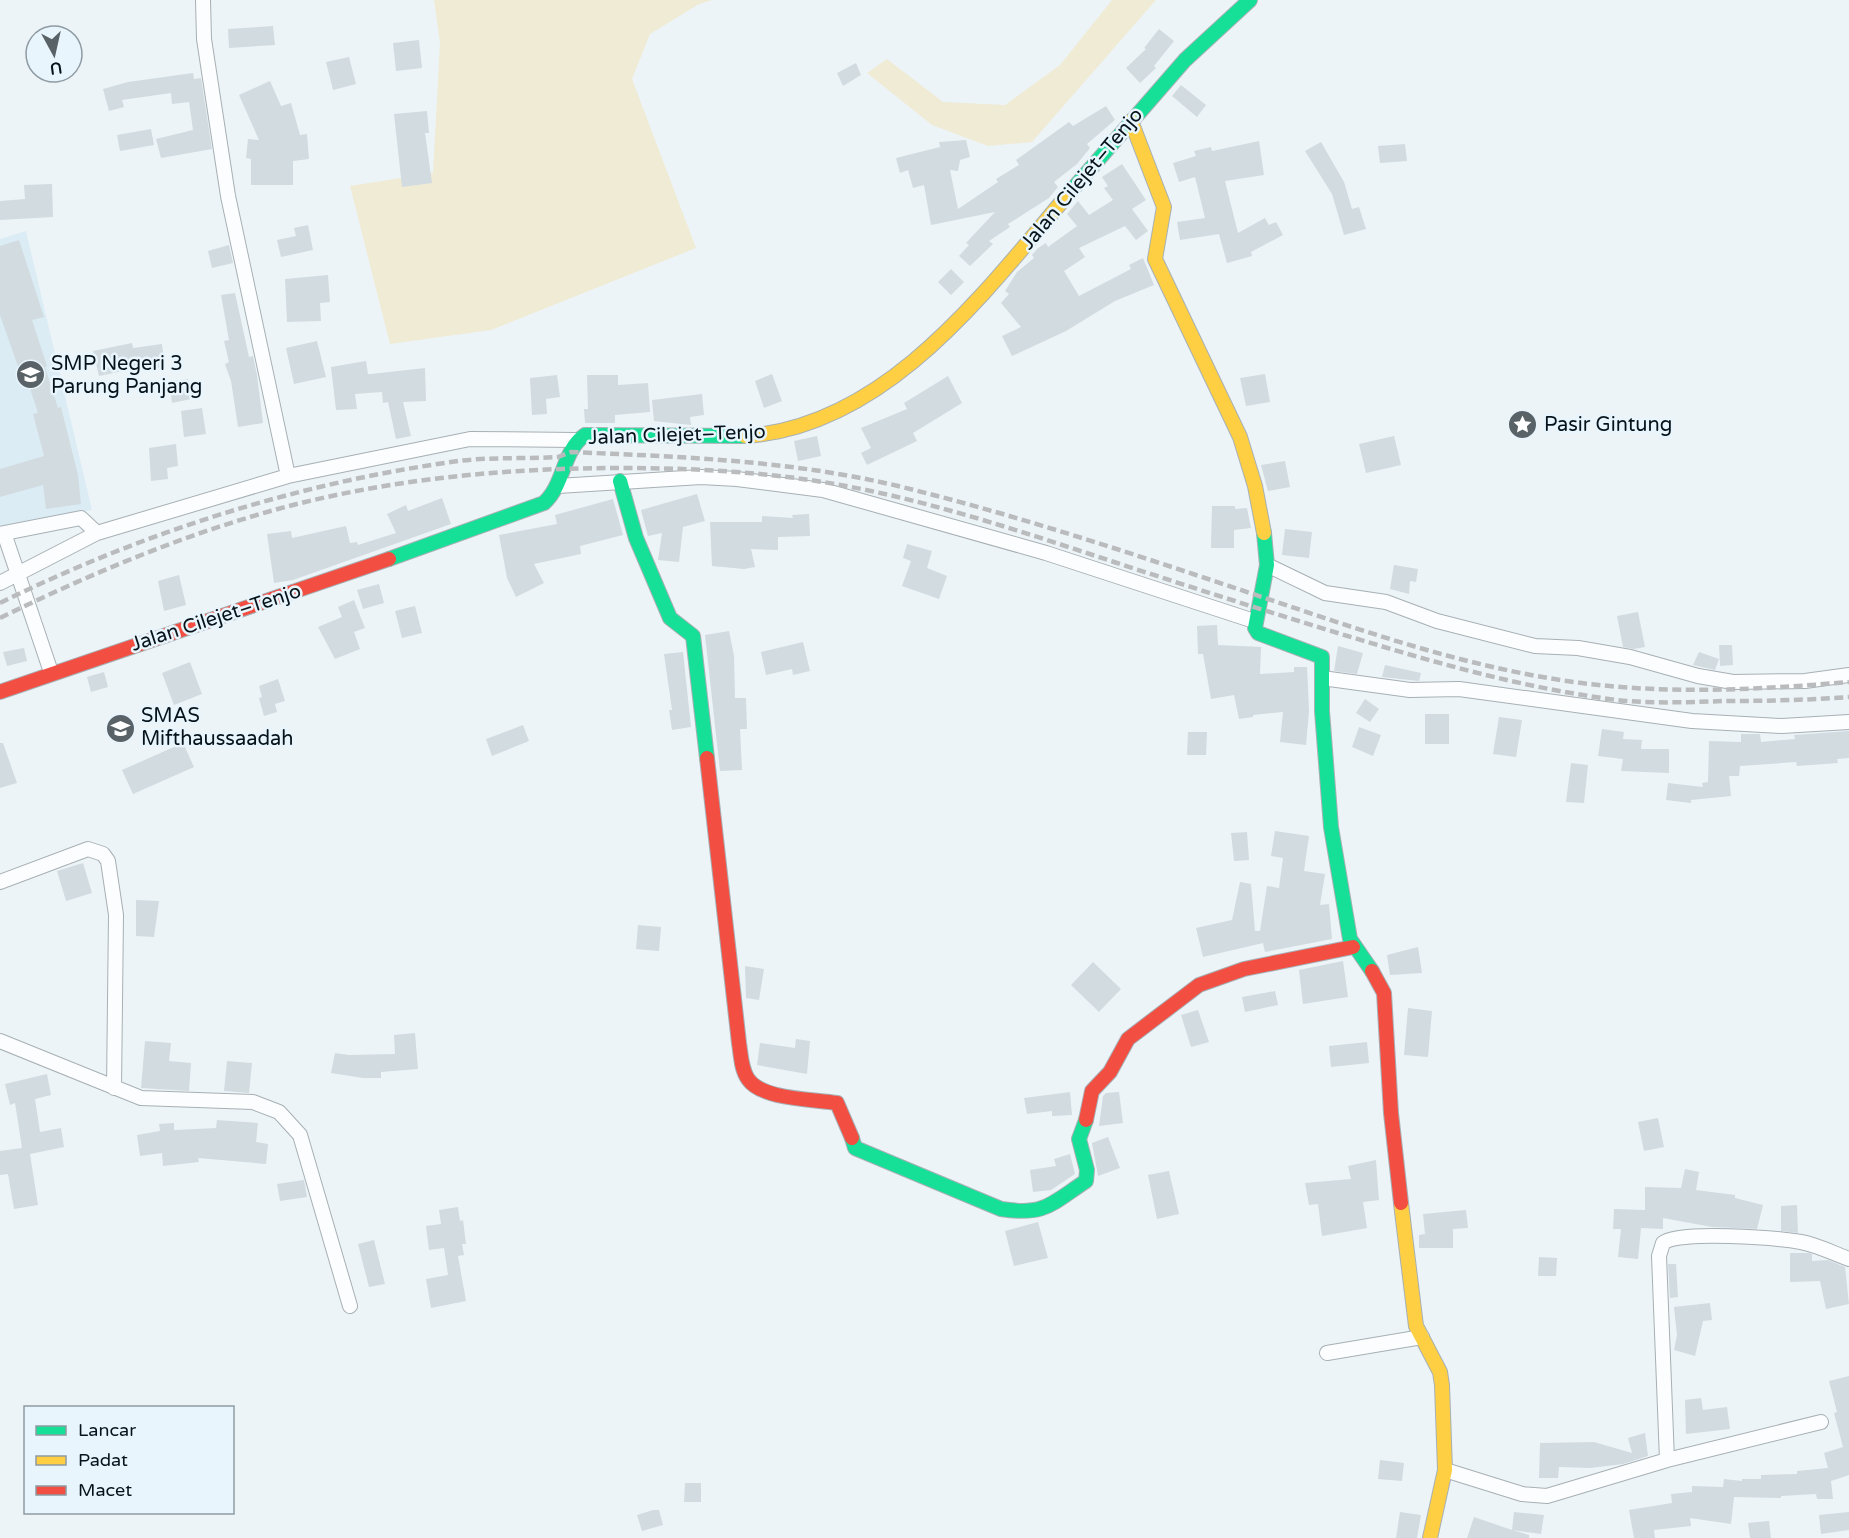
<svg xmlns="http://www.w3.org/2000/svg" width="1849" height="1538" viewBox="0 0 1849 1538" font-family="'Varela Round',sans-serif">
<rect width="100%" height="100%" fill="#edf4f8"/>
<path fill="#dbecf5" d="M26,231L92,510L0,528V239Z"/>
<path fill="#efebd4" d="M434,0H712L699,4L650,34L632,79L696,248L491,330L390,344L350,186L433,173L440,43Z
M1112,0H1156L1032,142L988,146L932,125L867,73L887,59L943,102L1005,105L1060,65Z"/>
<path fill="#d1dbe0" d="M273,26L275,45L229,48L228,29Z
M1159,29L1174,41L1154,66L1156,68L1140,83L1126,68L1146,49L1144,48Z
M419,40L422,68L396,71L393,43Z
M349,57L356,84L333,90L326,62Z
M856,63L861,75L843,86L837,73Z
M193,73L194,79L201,78L212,149L161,158L156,139L193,130L189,102L172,104L171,93L122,100L124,107L109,111L103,89L128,82Z
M270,81L281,106L291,103L300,135L307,134L309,159L293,161V185H251V159L246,158L248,139L259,140L239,95Z
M1181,85L1206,105L1197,117L1172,96Z
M1106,106L1115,120L1087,144L1090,148L1077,164L1054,182L1058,187L1049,198L1008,224L1010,227L989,241L993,244L970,266L959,256L969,245L966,243L995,212L931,225L924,185L913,188L908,170L900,173L896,158L940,147L939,142L966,140L970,157L960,160L958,171L950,170L958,209L998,182L996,179L1019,165L1016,160L1069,122L1073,126Z
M427,111L429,133H425L432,183L402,187L394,114Z
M151,129L154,145L120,151L117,135Z
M1259,141L1264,175L1225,181L1238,233L1265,218L1269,225L1276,222L1283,235L1251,252L1252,256L1227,263L1219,234L1180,240L1177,222L1205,218L1195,177L1179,182L1173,163L1196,156L1194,151L1211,147L1212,151Z
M1321,142L1344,182L1352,209L1359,207L1366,229L1344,235L1332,194L1305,151Z
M1405,144L1407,161L1380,163L1378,146Z
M1122,164L1146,200L1132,209L1148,231L1136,240L1125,226L1079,248L1085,257L1064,271L1079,296L1131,269L1129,265L1143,258L1154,285L1115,301L1066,331L1012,356L1002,336L1021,327L1001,303L1009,294L1005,291L1017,272L1034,258L1032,255L1038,248L1046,243L1048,247L1077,226L1067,214L1078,201L1089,215L1113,200L1104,188L1108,186L1102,177Z
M52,184L53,217L0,220V201L25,199L24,185Z
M308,225L313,250L281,257L277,240L296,236L294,228Z
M19,240L44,317L32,320L47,366L45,367L58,408L61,407L78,475L81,504L46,509L43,485L0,497V469L44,456L33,414L38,413L25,373L21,375L0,315V246Z
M229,245L233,263L212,268L208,251Z
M951,269L964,282L951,295L938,282Z
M328,275L330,302L320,303L321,321L287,322L285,279Z
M235,293L249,357L253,356L257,375L263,423L238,427L231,381L225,364L229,362L224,341L229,340L221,295Z
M317,341L326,377L294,384L286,348Z
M132,343L133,348L162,344L165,367L147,370V366L99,376L93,351Z
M366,361L368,374H371L425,368L426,401L403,402L411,436L396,439L388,402L383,403L382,392L355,394L357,409L336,410L331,367Z
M772,374L782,401L764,408L755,381Z
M1265,374L1270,402L1246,406L1240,378Z
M557,375L560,397L546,399L547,414L532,415L530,378Z
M587,375H618V385L648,383L650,412L615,415V423H585L584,409H588Z
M948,376L962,403L913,433L917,441L867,465L861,453L871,448L861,428L907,409L904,403Z
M188,379L191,399L172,403L169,382Z
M702,394L704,415L690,417L691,425L654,421L652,400Z
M202,408L206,434L184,437L181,411Z
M817,436L821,456L798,461L794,441Z
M1394,436L1401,465L1366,473L1359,444Z
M176,444L178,466L167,468L168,479L151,481L149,448Z
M1285,461L1290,487L1268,491L1261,465Z
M697,494L705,521L683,527L679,562L658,560L662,533L648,536L641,510Z
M442,498L451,524L293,580L274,583L267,534L291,531L292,538L346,526L350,543L357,542L358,545L396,533L387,514L406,505L408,511Z
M613,499L623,535L580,546L581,554L534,564L544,583L516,597L507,578L499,535L557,524L555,515Z
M1212,506H1235V509L1247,508L1251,528L1234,530V548H1211Z
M809,514L810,536L778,537V550L751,549L755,567L744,569L712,566L710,522H762V516L793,518L792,515Z
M1285,529L1312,532L1309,558L1282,555Z
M907,544L932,551L927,568L947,576L939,599L902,586L911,561L903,558Z
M1394,565L1418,569L1416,582L1410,581L1409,594L1390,589Z
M179,575L186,605L164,611L158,581Z
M379,584L384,603L363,609L357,590Z
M354,600L365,628L354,632L360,649L335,659L318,627L342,617L338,607Z
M415,606L422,633L402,638L395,611Z
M1638,612L1645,647L1634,649L1623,647L1617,616Z
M1217,625L1218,645L1261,647L1260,674L1294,672V667H1307L1309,711L1306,745L1280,742L1283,712L1253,715V717L1239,719L1234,695L1211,699L1203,654H1198L1197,626Z
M729,631L734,656L735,698H746L747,729H740L742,770L720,771L705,635Z
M803,642L810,671L793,675L792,669L766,675L761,652Z
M1719,645H1732L1733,665L1720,666Z
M1338,646L1363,653L1357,674L1334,671Z
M24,648L27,661L7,666L3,652Z
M683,652L691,727L672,730L669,710H672L664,654Z
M1699,652L1719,659L1715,670L1693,665Z
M190,662L202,694L174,705L162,673Z
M1385,665L1421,673L1419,681L1382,677Z
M104,672L108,687L91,692L87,677Z
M278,679L285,701L275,704L277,712L264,716L259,698L262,697L259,686Z
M1365,699L1379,709L1370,722L1356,713Z
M1425,714H1449V744H1425Z
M1499,717L1522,720L1516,757L1493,754Z
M523,725L529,741L492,756L486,739Z
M1359,727L1381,735L1373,756L1352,747Z
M1602,729L1624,732L1623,739L1642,740L1641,749H1669V773L1621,771L1623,759L1598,756Z
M1849,731V758L1837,759L1838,763L1797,766L1796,762L1740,766L1739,776H1729L1731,796L1691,800V803L1666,800L1668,783L1703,787L1702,783L1708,782L1709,741L1741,742V734H1760L1761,742L1795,739L1794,735Z
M1188,732H1207L1206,755H1187Z
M0,743H3L17,783L0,788Z
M183,743L194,767L133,794L122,770Z
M1571,763L1588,765L1584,803L1566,802Z
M1275,831L1309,836L1304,871L1325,874L1320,905L1329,904L1332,939L1265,952L1263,943L1203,957L1196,928L1232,920L1240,882L1251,884L1255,931H1260L1267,886L1279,888L1283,858L1271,856Z
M1247,832L1249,860L1234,861L1231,833Z
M83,863L92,893L66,901L57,871Z
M136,900L159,901L154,937L136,936Z
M638,925L661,927L659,951L636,949Z
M1418,947L1422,973L1390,975L1387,955Z
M1343,961L1348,997L1303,1004L1299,970Z
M1093,962L1121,989L1099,1012L1071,985Z
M745,966L764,969L759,1000L746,998Z
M1275,991L1278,1005L1245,1012L1242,997Z
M1408,1008L1432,1011L1428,1057L1404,1055Z
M1198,1010L1209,1042L1191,1047L1181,1015Z
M415,1033L418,1069L381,1072V1078H363L331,1073L335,1053L349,1055L395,1054L394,1035Z
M796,1039L810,1041L807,1074L757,1065L760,1043L795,1048Z
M145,1041L171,1043L169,1061L191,1063L189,1091L141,1088Z
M1367,1042L1369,1063L1331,1067L1329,1046Z
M227,1061L252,1063L249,1093L224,1091Z
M47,1074L51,1095L35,1099L40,1132L61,1128L64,1147L30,1154L38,1205L14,1209L8,1174L0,1175V1151L22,1148L15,1103L10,1105L5,1084Z
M1070,1092L1072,1115L1052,1116V1111L1027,1114L1024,1098Z
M1119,1092L1123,1123L1099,1126L1103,1096L1106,1093Z
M1658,1118L1664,1147L1644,1151L1638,1122Z
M217,1120L258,1123L256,1142L268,1144L266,1164L198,1158L199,1162L163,1166L162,1153L140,1156L137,1135L160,1131L159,1124L174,1123V1130L216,1128Z
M1108,1137L1120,1168L1098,1176L1092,1143Z
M1070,1154L1075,1174L1051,1190L1033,1192L1030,1170L1056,1166L1054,1159Z
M1376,1160L1379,1200L1363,1202L1367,1228L1322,1236L1318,1204L1309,1205L1305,1183L1351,1179L1348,1166Z
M1685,1169L1699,1172L1696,1190L1735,1195V1198L1763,1205L1757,1229L1712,1227L1663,1218V1229L1641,1228L1638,1259L1618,1257L1621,1229H1613L1614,1209L1645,1210V1187L1681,1188Z
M1169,1171L1179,1214L1157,1219L1148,1175Z
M304,1180L307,1197L280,1201L277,1184Z
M1797,1205L1798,1233L1781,1231V1206Z
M458,1207L460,1221L463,1220L466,1244H462L464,1255L458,1256L466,1301L431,1308L426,1279L448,1275L444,1248L429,1250L426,1226L441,1224L439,1210Z
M1466,1210L1468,1228L1453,1229V1248H1419V1235L1425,1234L1423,1214Z
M1038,1222L1048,1258L1014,1266L1005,1231Z
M374,1240L385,1284L369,1287L358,1244Z
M1790,1253H1809L1812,1254V1261L1828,1260L1845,1267L1849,1304L1826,1309L1820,1281L1790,1282Z
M1539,1257L1557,1258L1556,1276H1538Z
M1668,1264H1676L1678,1297L1670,1298Z
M1710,1303L1712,1320L1703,1321L1695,1356L1674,1350L1677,1335L1674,1307Z
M1849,1376V1475L1831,1481L1833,1499H1817L1816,1494L1781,1496V1498L1734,1497L1731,1524L1690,1518L1691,1526L1654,1530L1655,1538H1634L1629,1510L1672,1503L1671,1494L1692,1492V1486L1723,1487L1724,1479L1742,1481V1479H1761V1475L1797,1474V1471L1828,1468L1824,1453L1843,1447L1834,1413L1837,1412L1829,1381Z
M1701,1398L1703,1410L1727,1407L1730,1429L1686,1434L1685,1400Z
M1645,1433L1648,1456L1623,1464L1590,1468L1559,1467L1558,1478H1539L1540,1443L1594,1442L1632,1453L1628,1438Z
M1380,1460L1404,1463L1402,1481L1378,1479Z
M685,1483H701V1502H684Z
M653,1510H659L663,1525L642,1531L637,1515Z
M1400,1512L1421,1515L1417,1538H1396Z
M1514,1512L1544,1515L1541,1534L1512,1530L1529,1535V1538H1467L1474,1517L1512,1530Z
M1849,1512V1530L1821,1534L1819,1515Z
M1769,1521L1771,1538H1750L1748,1523Z"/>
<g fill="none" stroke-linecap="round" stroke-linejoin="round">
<defs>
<path id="street" d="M203,0L204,39L228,196L288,476
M558,486L701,477L737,479L823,490L1046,553L1254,621
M4,533L51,672
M0,534L81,518L97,533
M1267,565L1325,593L1386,602L1437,621L1535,646L1578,648L1630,657L1698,676L1733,682L1805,681L1849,675
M0,583L97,533L288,476L470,439L577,440
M1322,678L1410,690L1459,689L1692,721L1782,726L1849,722
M0,882L88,849L103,854L108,861L116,915L114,1088
M0,1041L141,1098L253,1102L279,1112L300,1135L350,1306
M1327,1353L1422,1337
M1667,1460L1659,1256L1663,1243C1678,1230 1778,1238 1801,1242C1817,1245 1833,1253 1849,1259
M1445,1470L1522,1494L1547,1496L1667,1460L1821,1422"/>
<path id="fast" d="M1065,198L1185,60L1250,0
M620,481L636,538L670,618L693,636L707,758
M1264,533L1267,565L1255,628L1258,633L1322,657V711L1331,827L1350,939L1372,971
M389,559L544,503C565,484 562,451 585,435L745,436
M852,1138L855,1148L1001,1209C1045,1216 1051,1204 1086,1181L1087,1170L1079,1139L1086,1120"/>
<path id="slow" d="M1131,121L1164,207L1155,259L1240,437L1255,486L1264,533
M745,436C884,427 982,296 1065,198
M1401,1203L1416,1326L1440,1372L1442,1385L1445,1470L1430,1538"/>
<path id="jam" d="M0,692L389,559
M707,758L739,1043C741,1055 741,1069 748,1079C762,1100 814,1099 837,1103L852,1138
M1372,971L1384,993L1391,1113L1401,1203
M1086,1120L1092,1091L1110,1072L1128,1039L1199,985L1244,969L1353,947"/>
</defs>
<use href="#street" stroke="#a7b0b5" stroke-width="16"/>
<use href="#fast" stroke="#a7b0b5" stroke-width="16"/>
<use href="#slow" stroke="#a7b0b5" stroke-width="16"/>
<use href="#jam" stroke="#a7b0b5" stroke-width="16"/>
<use href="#street" stroke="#fcfdfe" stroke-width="14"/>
<use href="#fast" stroke="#16e098" stroke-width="14"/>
<use href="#slow" stroke="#ffcf43" stroke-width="14"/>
<use href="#jam" stroke="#f24e42" stroke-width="14"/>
<path stroke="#b9bbbc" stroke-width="4.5" stroke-dasharray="9 4.5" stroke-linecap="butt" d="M0,603C144,532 298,483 458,461C490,457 525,459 558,457L571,452C683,457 788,460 898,486C1021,516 1142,557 1262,597C1372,634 1483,673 1599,685C1683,694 1766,689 1849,682
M0,618C94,572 192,531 293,505C400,478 510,468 620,468C696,468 771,472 846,486C937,503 1026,533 1114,562C1212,594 1309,625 1408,654C1477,674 1546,691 1617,700C1653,704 1690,702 1726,701C1767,701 1808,700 1849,697"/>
</g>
<defs>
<symbol id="school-disc" viewBox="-11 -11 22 22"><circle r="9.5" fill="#586267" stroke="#e8f5fd"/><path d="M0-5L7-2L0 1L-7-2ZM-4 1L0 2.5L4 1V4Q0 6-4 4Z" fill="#fff"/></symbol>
<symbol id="sight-disc" viewBox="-11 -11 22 22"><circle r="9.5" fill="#586267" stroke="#e8f5fd"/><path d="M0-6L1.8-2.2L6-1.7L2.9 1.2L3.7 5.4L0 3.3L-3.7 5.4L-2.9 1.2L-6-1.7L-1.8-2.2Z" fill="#fff"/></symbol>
</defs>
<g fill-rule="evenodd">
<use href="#school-disc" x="14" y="358" width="33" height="33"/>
<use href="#sight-disc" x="1506" y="408" width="33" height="33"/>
<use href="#school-disc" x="104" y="712" width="33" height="33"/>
</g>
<g text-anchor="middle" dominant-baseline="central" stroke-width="5" stroke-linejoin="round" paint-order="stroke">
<g font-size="20" fill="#071319" stroke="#e8f5fd">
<text transform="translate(1082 179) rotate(-50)">Jalan Cilejet–Tenjo</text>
<text transform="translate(677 435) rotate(-2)">Jalan Cilejet–Tenjo</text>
<text transform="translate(216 618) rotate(-18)">Jalan Cilejet–Tenjo</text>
</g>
<g font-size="20" fill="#071319" stroke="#e8f5fd" text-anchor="start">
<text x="51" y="364">SMP Negeri 3<tspan x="51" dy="23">Parung Panjang</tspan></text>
<text x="1544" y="425">Pasir Gintung</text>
<text x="141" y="716">SMAS<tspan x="141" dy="23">Mifthaussaadah</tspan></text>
</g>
</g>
<rect x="24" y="1406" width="210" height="108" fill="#e8f5fd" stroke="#8e9ba2" stroke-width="1.5"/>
<rect x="36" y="1426" width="30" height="9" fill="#16e098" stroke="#8e9ba2" stroke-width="1.5"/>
<text x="78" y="1436" font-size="18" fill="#071319">Lancar</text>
<rect x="36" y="1456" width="30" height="9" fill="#ffcf43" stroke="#8e9ba2" stroke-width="1.5"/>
<text x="78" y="1466" font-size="18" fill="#071319">Padat</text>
<rect x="36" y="1486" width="30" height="9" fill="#f24e42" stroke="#8e9ba2" stroke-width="1.5"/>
<text x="78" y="1496" font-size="18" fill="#071319">Macet</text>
<g transform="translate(54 54) rotate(172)"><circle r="28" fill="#e8f5fd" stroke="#8e9ba2" stroke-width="1.5"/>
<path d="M0-4.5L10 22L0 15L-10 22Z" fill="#586267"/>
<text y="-9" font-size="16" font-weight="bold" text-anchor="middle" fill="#071319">U</text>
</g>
</svg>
